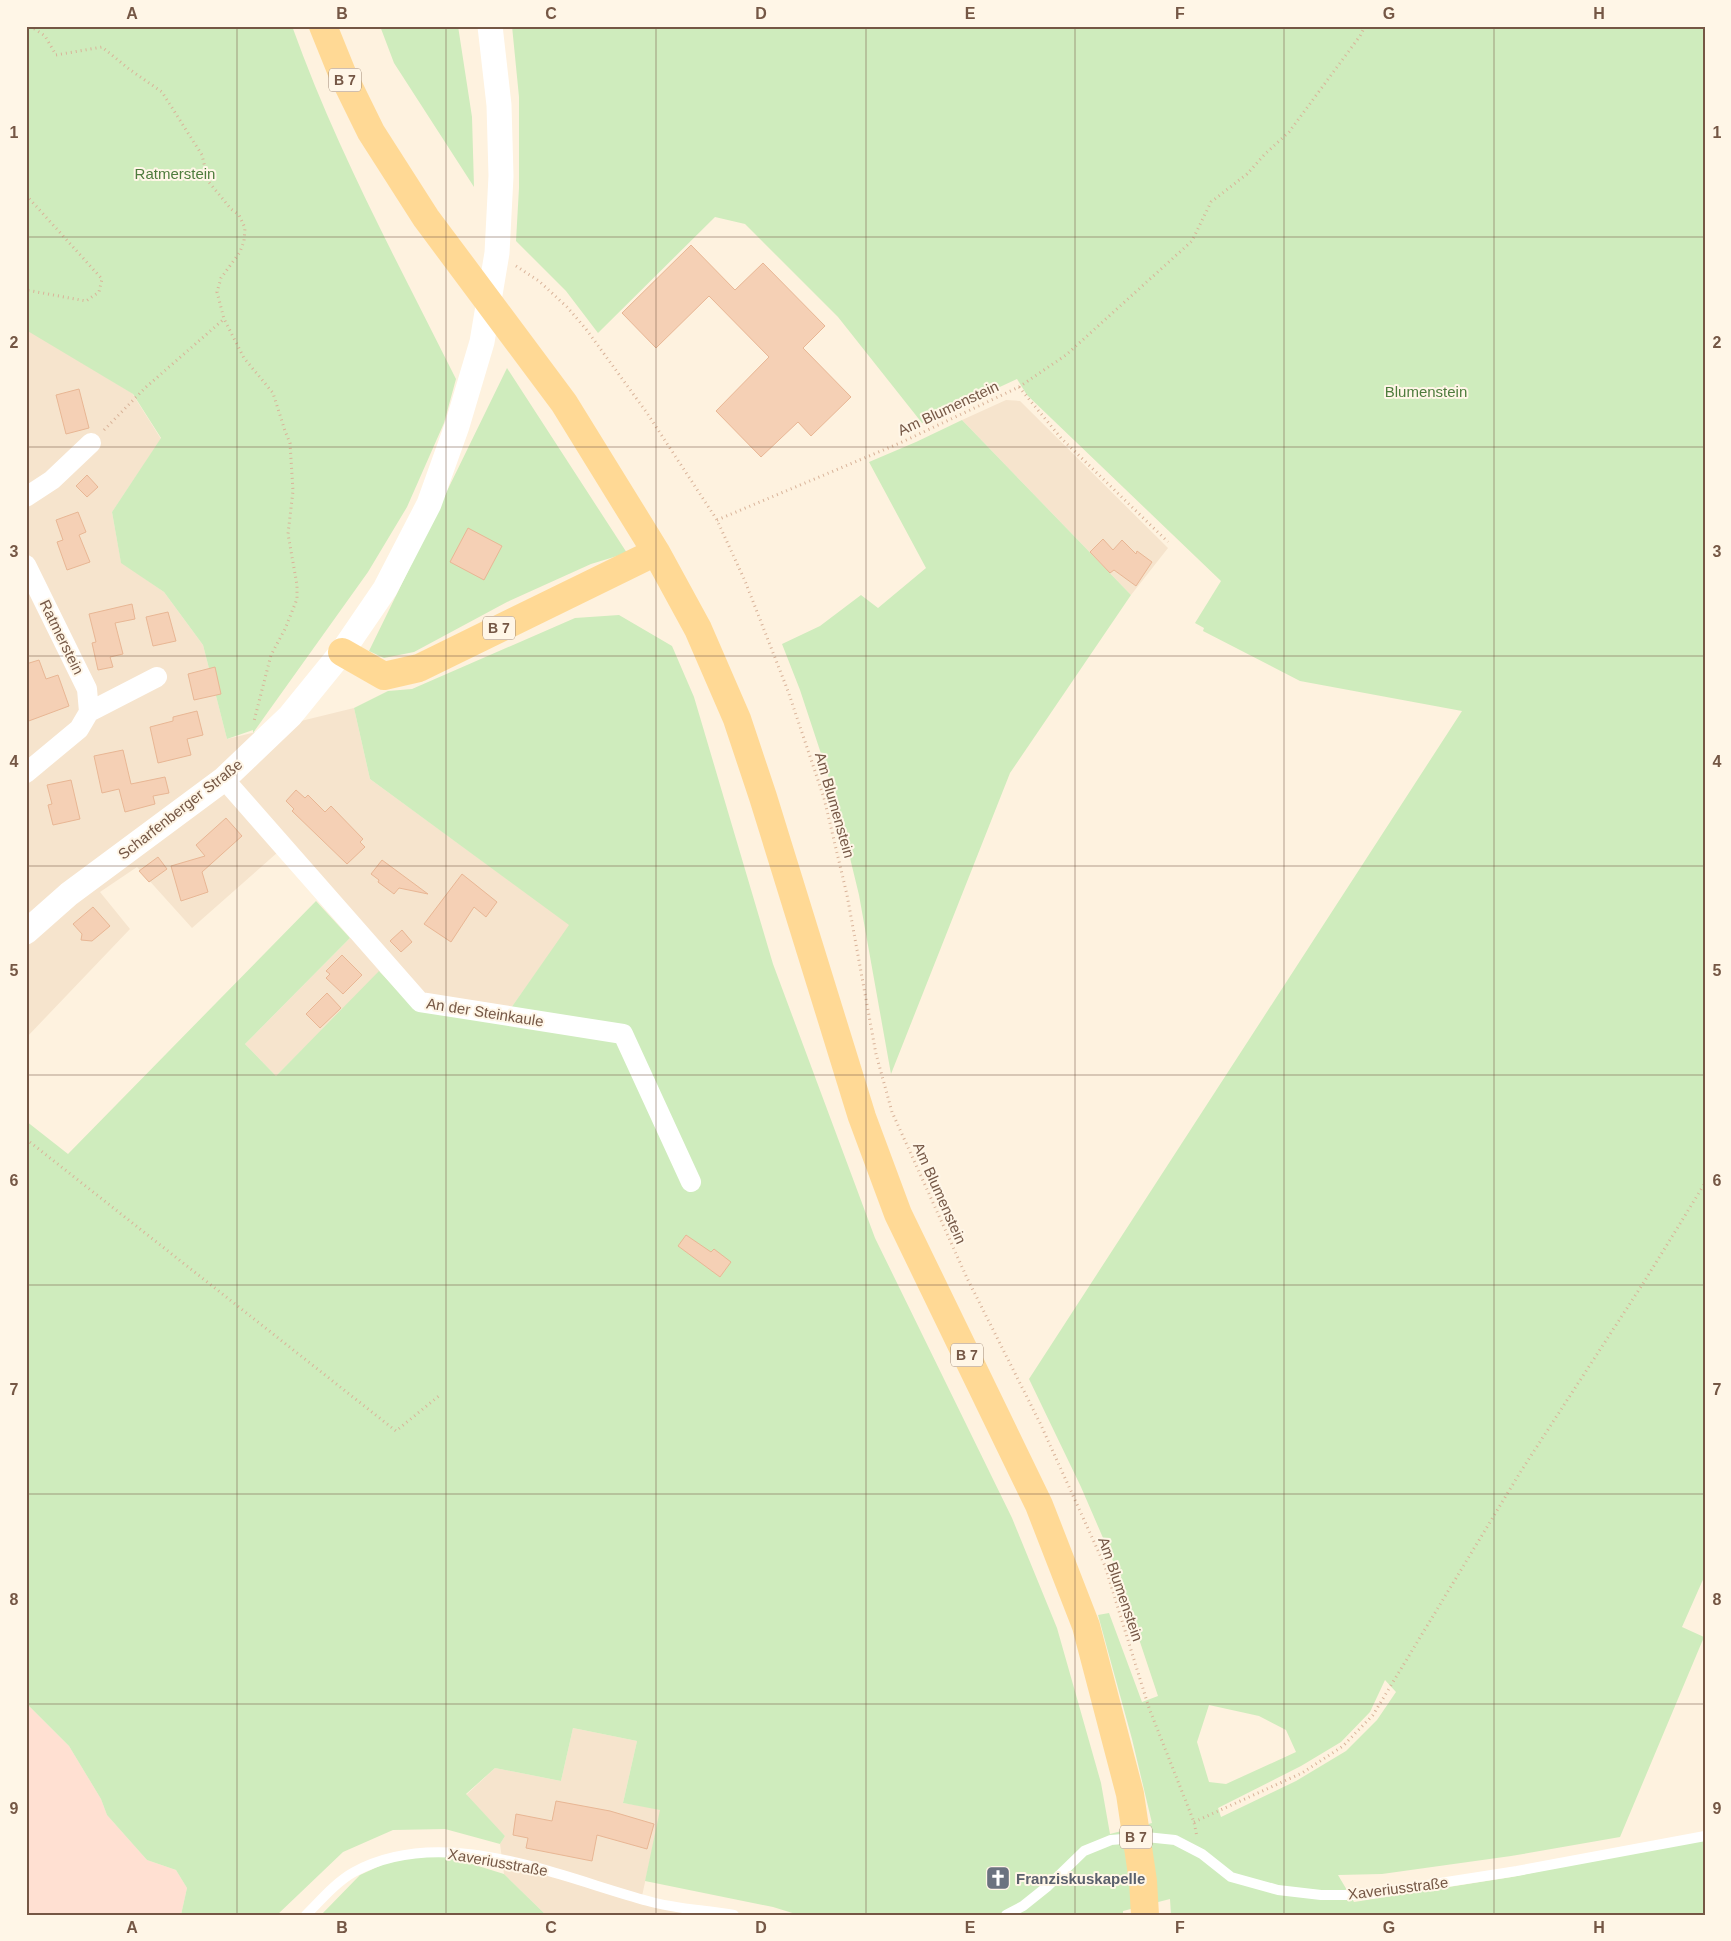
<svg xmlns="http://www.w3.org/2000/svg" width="1731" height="1941" viewBox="0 0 1731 1941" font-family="Helvetica,sans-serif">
<rect width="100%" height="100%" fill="#fef2df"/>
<path fill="#f6e4cd" d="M26,329L132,393L161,439L112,512L121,562L164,592L203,645L227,739L354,708L370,779L570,925L511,1008L424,993L392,959L276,1076L245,1044L362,926L287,844L192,928L137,867L100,892L130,929L26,1038Z
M1006,400L1020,401L1168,548L1131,595L962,420Z
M573,1728L637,1741L623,1803L661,1809L642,1896L699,1915H546L504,1874L500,1844L505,1836L466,1795L495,1768L561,1781Z"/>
<path fill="#ffe0d2" d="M26,1703L69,1746L101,1799L107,1815L147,1860L176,1870L187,1888L181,1915H26Z"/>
<path fill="#cfecbd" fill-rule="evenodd" d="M26,26H292C336,149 398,263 456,379L444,423L407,507L368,572L253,733V730L227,739L203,645L164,592L121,563L112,512L161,438L133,394L26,330Z
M380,26H458L472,117L474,187L394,63Z
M512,26H1705V1575L1682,1627L1704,1637L1620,1837L1511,1856L1382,1874L1338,1875L1354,1902L1512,1877L1705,1837V1915H1171L1170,1899L1123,1911V1915H799L773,1907L645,1881L660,1810L623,1803L637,1741L573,1728L561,1781L495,1768L466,1794L505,1836L500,1844L445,1829L393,1830L343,1852L277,1915H181L187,1888L176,1870L147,1860L107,1815L101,1799L69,1746L26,1703V1121L68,1154L316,901L350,938L245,1044L276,1076L379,971L416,1010L511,1008L569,925L370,779L354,708L388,691L412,689L575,618L619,615L672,646L694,697L773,964L875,1238L1012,1518L1057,1628L1101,1783L1110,1834L1152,1823L1132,1739L1098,1615L1109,1613L1142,1702L1158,1696L1113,1561L1081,1487L1029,1379L1462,711L1300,681L1203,631L1204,628L1195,623L1221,581L1027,395L1017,379L922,423L838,317L745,224L715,217L598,333L566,291L516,241L519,188V97ZM1385,1680L1396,1692L1377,1720L1346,1751L1296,1781L1221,1817L1218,1808L1301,1766L1341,1742L1370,1712ZM1209,1705L1259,1716L1286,1730L1296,1752L1226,1784L1209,1782L1197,1742Z
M507,368L627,553L591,564L507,602L414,652L384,658L369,651Z
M962,420L1131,595L1010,773L891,1074L859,895L835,796L800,690L782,644L820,626L861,595L878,608L926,568L869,462L916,442Z
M446,1856L504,1874L546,1915H321L360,1875L399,1857Z"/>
<path fill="#f5d0b5" stroke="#e8b694" d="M691,245L735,290L763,263L825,326L803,348L851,397L811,436L798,422L761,457L716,411L769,357L709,296L656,348L622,313Z
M79,389L89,428L66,434L56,395Z
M87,475L98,487L87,497L76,486Z
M78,512L86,532L79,535L90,562L67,570L57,542L63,540L56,520Z
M468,528L502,546L484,580L450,562Z
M1103,539L1113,550L1122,540L1136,554L1137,551L1152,562L1136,586L1114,570L1110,573L1090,552Z
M132,604L135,619L115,623L123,654L110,657L113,667L98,670L92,643L96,642L89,614Z
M168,612L176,641L153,646L146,617Z
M39,660L46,679L58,675L69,706L26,722V664Z
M215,667L221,694L194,700L188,674Z
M197,711L203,735L187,739L191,755L158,763L150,727L173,721V717Z
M123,750L131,784L165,777L169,793L153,796L155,804L125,812L119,789L102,793L94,756Z
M71,780L80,819L53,825L48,805L52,804L47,785Z
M296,790L305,798L308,795L325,812L331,806L363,839L360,842L365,847L347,864L292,811L294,809L286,801Z
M226,818L242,836L202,872L208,892L181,901L171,866L205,856L196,845Z
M158,857L167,869L149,882L139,871Z
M382,860L428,894L399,888L394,894L378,882L379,880L371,874Z
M462,874L497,902L486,917L474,907L451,942L424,924Z
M93,907L110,926L92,941L81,940L82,934L73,924Z
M402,930L412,942L401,952L390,941Z
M342,955L362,975L343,994L326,978L330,974L326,971Z
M327,993L341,1008L320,1028L306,1014Z
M686,1235L711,1252L714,1249L731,1262L720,1277L678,1246Z
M556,1801L610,1811L654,1824L647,1849L597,1835L592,1861L526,1848L528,1838L513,1835L516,1814L552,1821Z"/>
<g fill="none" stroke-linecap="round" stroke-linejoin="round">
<path stroke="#d9b399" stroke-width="3" stroke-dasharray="1 4" stroke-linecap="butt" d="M30,26L45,36L56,55L102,47L129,69L162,92L202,155L208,181L231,209L239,215L245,228L244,241L240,252L221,278L217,292L224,319L244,358L273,393L285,431L290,443L293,491L288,534L297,585V599L285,629L271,655L254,721
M26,195L102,279L99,292L86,301L26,290
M516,266L539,281L567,307L586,329L647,413L717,520L745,581L788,691L824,798L847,895L876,1054L892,1112L967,1278L1040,1423L1105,1566L1149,1708L1194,1822L1197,1837
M1019,387L1061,438L1168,542
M104,430L145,388L224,319
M717,520L900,443L1019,387L1066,355L1192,241L1211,202L1247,174L1265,154L1289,132L1360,36L1365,26
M26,1139L396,1431L440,1395
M1194,1822L1302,1773L1343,1746L1373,1715L1521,1471L1644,1282L1705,1183"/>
<path stroke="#fff" stroke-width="10" d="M306,1915C321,1900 336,1882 354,1872C443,1823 559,1877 648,1901C675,1909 706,1910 734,1915
M1006,1915L1023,1906L1048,1886L1084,1851L1111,1840L1146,1837L1175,1840L1202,1854L1231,1877L1278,1890L1321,1895H1363L1517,1871L1705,1836"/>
<path stroke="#fff" stroke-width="20" d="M26,497L52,480L91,443
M26,565L87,689L89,712L79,729L26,773
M89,712L157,677
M224,779L420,1002L623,1034L691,1182"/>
<path stroke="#fff" stroke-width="25" d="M26,932L69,894L224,779L290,716L342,652L385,589L429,504L457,426L482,342L497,253L501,176L499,105L490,26"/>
<path stroke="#ffd995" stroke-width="28" d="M323,26L342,73L371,132L426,218L564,403L656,552L698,629L737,719L763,797L862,1117L898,1214L1039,1505L1086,1626L1130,1794L1143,1881L1145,1915
M342,652L384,676L419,668L656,552"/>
</g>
<path fill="none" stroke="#755745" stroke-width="1" stroke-opacity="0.55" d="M237,26V1915M446,26V1915M656,26V1915M866,26V1915M1075,26V1915M1284,26V1915M1494,26V1915M26,237H1705M26,447H1705M26,656H1705M26,866H1705M26,1075H1705M26,1285H1705M26,1494H1705M26,1704H1705"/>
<defs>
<symbol id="church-square" viewBox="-11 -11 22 22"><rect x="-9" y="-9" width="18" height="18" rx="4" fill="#6b7280" stroke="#fff6e7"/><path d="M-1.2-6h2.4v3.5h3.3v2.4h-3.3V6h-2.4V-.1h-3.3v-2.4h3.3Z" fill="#fff"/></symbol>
</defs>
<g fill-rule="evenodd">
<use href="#church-square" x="984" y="1864" width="28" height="28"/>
</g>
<g text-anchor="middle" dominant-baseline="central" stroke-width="4" stroke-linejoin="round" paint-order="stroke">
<g fill="#fff6e7" stroke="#9e8776" stroke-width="1">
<rect x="329" y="68.5" width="32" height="23" rx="4"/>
<rect x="483" y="616.5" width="32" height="23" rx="4"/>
<rect x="951" y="1343.5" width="32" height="23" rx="4"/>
<rect x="1120" y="1825.5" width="32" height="23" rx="4"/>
</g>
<g font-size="14" font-weight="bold" fill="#755745">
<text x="345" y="80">B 7</text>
<text x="499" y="628">B 7</text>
<text x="967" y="1355">B 7</text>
<text x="1136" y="1837">B 7</text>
</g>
<g font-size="15" fill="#4e7c3d" stroke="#fff6e7">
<text x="175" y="173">Ratmerstein</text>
<text x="1426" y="391">Blumenstein</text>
</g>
<g font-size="15" fill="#755745" stroke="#fff6e7">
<text transform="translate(948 408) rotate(-25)">Am Blumenstein</text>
<text transform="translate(62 637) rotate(64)">Ratmerstein</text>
<text transform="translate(835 805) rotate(74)">Am Blumenstein</text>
<text transform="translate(180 809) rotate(-38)">Scharfenberger Straße</text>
<text transform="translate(485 1012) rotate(9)">An der Steinkaule</text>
<text transform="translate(940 1193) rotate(66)">Am Blumenstein</text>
<text transform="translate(1121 1589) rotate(71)">Am Blumenstein</text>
<text transform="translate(498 1862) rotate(10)">Xaveriusstraße</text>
<text transform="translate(1398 1888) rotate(-7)">Xaveriusstraße</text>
</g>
<g font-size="15" font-weight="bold" fill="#5b616d" stroke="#fff6e7" text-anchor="start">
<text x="1016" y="1878">Franziskuskapelle</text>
</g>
</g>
<rect width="1731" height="1941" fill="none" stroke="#fff6e7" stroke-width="55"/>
<rect x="28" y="28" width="1676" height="1886" fill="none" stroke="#755745" stroke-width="2"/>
<g font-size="16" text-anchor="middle" font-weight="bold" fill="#755745">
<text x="132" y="19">A</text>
<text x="342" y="19">B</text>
<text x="551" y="19">C</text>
<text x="761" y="19">D</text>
<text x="970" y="19">E</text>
<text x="1180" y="19">F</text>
<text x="1389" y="19">G</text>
<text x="1599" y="19">H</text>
<text x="14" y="138">1</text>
<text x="1717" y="138">1</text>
<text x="14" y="348">2</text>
<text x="1717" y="348">2</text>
<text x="14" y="557">3</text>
<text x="1717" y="557">3</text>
<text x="14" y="767">4</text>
<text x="1717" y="767">4</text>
<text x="14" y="976">5</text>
<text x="1717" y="976">5</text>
<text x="14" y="1186">6</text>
<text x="1717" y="1186">6</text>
<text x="14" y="1395">7</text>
<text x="1717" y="1395">7</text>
<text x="14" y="1605">8</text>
<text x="1717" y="1605">8</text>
<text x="14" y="1814">9</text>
<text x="1717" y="1814">9</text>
<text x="132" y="1933">A</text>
<text x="342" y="1933">B</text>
<text x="551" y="1933">C</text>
<text x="761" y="1933">D</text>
<text x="970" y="1933">E</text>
<text x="1180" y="1933">F</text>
<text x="1389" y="1933">G</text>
<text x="1599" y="1933">H</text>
</g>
</svg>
